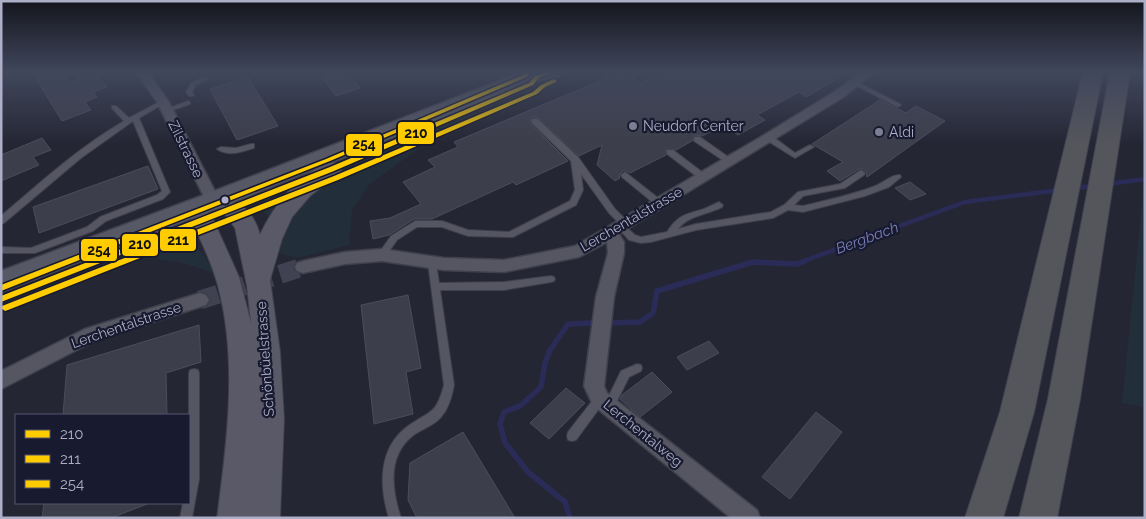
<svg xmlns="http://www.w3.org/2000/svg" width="1146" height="519" viewBox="0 0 1146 519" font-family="Raleway,sans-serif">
<rect width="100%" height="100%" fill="#252634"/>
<path fill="#222e3a" d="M499,105L439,134L370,184L352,210L349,245L297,258L275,252C279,240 281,222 289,212C323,164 444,126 499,105Z
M1145,174V407L1122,403Z
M269,198L280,206L269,217L257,205Z
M185,243C201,247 207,260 214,273L180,262L154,259L131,260L168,244Z"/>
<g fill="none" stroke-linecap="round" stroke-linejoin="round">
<path stroke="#2a2c57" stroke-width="4.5" d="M1108,184L1145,179
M1073,188L1095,186
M752,262H762
M801,262L965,202L1060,190"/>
<path stroke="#2a2c57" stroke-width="5.5" d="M610,323L640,322L653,313L657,291L753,262L797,264L805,261
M570,518L565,502L528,472L505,443L500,424L504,412L520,406L541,387L545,363L550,350L568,324L593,323"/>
</g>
<path fill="#3d3e4b" stroke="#4c4d5c" d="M32,72H61L69,82L94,73L107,87L93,92L97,97L85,102L91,110L62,121Z
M335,72H347L360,88L336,96L321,76Z
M621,72H626L641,83L668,72H848L806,97L799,92L757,115L765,120L738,135L724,125L702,136L694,135L692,141L676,150L666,149V155L630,173L624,170L619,175L620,178L615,181L597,165L602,145L579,156L539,118L532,117L530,119L531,124L568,161L516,185L513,182L432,219H414L389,235L373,239L370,221L390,218L421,204L403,182L435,167L428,160L458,147L454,142Z
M248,77L278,126L237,140L210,89Z
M880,100L906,113L916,106L945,121L867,177L866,172L861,168L840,181L827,171L843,162L812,144Z
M42,138L51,150L33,157L39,165L1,181V155Z
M148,166L158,189L39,233L33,207Z
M910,182L926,194L910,200L895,188Z
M408,295L421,368L406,372L413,414L374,424L361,305Z
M199,325L201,362L166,373L167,415H63L67,365Z
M709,341L719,353L687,370L677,357Z
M652,372L672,392L640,417L620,399L622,395Z
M566,388L585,403L549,439L530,423Z
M816,412L842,432L790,499L762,477Z
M463,432L515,518H417L408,500L410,463Z
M44,503H146L147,504L111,518H42Z"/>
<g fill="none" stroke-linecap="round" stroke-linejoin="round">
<path stroke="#404151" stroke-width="19" stroke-dasharray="19 9" stroke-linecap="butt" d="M200,300L303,267"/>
<defs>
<path id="service" d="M206,76L209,78L208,79L196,85L192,92L194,95L193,96H189L186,92L191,83Z
M855,81L900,104L901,105L898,107L896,106L853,84L852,83Z
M163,100L166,102L165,103L139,118L170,192L163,199L106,221L93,231L35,253H1V247L31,248L87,227L100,217L157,195L162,191L133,121L81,158L4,223L1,224V216C40,183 79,147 124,121L112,108V106H116L129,118Z
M188,101L190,102V104L167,112L164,110Z
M532,119H538L578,157L615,209L628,222L629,224L626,227L635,235L641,237L667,232C678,215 686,214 704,209C709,207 714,204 719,202L723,205L722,207C707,215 689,215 678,229L696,224L771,212L784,205L798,192L840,184L861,170L865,173L864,175L845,188L803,196L794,205L803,206C827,200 852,195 875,186C883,183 892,174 900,175L901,177L889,187L865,196L803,212L788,210L773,218L696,230L651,242L641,243L629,240L618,228L617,226L619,223L609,213L581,174L583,190L576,205L513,237L468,236L442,227H417L397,240L385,257H379L378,255L379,253L391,236L415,221H442L468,230L509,232L570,201L575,190L571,161L532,123Z
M766,136H772L795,153L810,145L814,147L795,158L766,140Z
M694,137H700L734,161L730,163H727L694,141Z
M251,144H254V148C242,152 228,157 217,149L221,147L236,148Z
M667,150H673L706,175L707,177L706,179H700L667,154Z
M625,172L662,201L663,203L662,205H656L622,177L621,175Z
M432,260L435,261L436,263L439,283L504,282L551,276L554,277L555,279L554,281L551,282L504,290H440L454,385C452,396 449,408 441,417C435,425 424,428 415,434C387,454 391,488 401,518H389C379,486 378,448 408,426C431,410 436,415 444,385L428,263L429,261Z
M637,364L641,365L642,368L641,371L629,377L613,409L609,411L605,409L604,406L621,371Z
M194,369L198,370L199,373V479L192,518H180L183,503H189V373L190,370Z
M600,394L604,396L605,399L604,402L576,440L572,441L568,440L567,436L568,432L596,396Z"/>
<path id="minor" d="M136,72H148L169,102L220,201L218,205L213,206L208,205L157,102Z
M862,72H875L842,98L619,234L624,242V253L614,297L604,386L607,393L757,510L760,518H731L593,405L584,386L596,297L608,253L607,242L579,257L504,272L444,270L382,261L345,264L303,273L297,271L295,267L297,263L303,261L345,252L382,249L444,258L504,260L575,246L764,135L834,92Z
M200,293L206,295L209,300L206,305L96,340L1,389V371L85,329Z"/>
<path id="secondary" d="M332,162L339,164L342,169L339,174L310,196L292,217L282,239L270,280L280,352L284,419L280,518H217C227,442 238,361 218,286C212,263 201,241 191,219L194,213L202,211L210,213L213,219L239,277L251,323L247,286L235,228L220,208L223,203C243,197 256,219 260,235C273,206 300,171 332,162Z"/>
<path id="primary" d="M533,72H561L558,76L525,84L222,207L1,292V271L204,195L514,75Z"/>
<path id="motorway" d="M1083,72H1103L1034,412L1003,518H965L1000,412Z
M1110,72H1130L1080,399L1057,518H1019L1048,399Z"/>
</defs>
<use href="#service" stroke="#3f404b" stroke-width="2"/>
<use href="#minor" stroke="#3f404b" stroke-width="3"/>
<use href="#secondary" stroke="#3f404b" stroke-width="2"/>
<use href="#primary" stroke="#424351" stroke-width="3"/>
<use href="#motorway" stroke="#414250" stroke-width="2"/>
<use href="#service" fill="#555662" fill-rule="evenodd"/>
<use href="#minor" fill="#555662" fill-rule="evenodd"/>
<use href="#secondary" fill="#595967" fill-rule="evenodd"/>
<use href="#primary" fill="#575865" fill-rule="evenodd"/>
<use href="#motorway" fill="#55565c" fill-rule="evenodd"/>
<defs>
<path id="bus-1" d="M547,72H554L539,78L533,85L334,171L1,302V296L330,167L529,83L535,76Z"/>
<path id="bus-2" d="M554,79L557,81L556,82L545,87L537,94L338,180L8,310L5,311L1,308L2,306L334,176L533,92L541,85Z"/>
<path id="bus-3" d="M525,72H531L527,77L330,161L1,291V285L326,159L523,75Z"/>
</defs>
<use href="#bus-1" stroke="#181a2f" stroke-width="3"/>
<use href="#bus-2" stroke="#181a2f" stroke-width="3"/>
<use href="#bus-3" stroke="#181a2f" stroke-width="3"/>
<use href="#bus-1" fill="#fc0" fill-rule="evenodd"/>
<use href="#bus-2" fill="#fc0" fill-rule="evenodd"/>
<use href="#bus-3" fill="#fc0" fill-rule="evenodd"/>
</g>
<linearGradient id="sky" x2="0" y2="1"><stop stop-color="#14151d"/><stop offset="0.5" stop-color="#40475c"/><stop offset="1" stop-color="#40475c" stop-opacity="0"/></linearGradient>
<rect width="1146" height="144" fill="url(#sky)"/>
<g fill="#7d7e94" stroke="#181a2f" stroke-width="2">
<circle cx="633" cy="126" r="5"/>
<circle cx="879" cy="132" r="5"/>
</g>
<circle fill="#adaec7" stroke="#181a2f" stroke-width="2" cx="225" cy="200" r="4.5"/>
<g text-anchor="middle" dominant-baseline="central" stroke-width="4.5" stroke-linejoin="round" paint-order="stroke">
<g font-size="14" fill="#adaec7" stroke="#181a2f" text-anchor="start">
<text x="643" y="126">Neudorf Center</text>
<text x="889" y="132">Aldi</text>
</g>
<g font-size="14" fill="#adaec7" stroke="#181a2f">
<text transform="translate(186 149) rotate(64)">Zilstrasse</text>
<text transform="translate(631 219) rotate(-30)">Lerchentalstrasse</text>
<text transform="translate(126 325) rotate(-19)">Lerchentalstrasse</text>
<text transform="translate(265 359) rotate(-94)">Schönbüelstrasse</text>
<text transform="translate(643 433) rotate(39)">Lerchentalweg</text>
</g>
<g font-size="15" font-style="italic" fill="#7a7fb7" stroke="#181a2f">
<text transform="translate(867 238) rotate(-20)">Bergbach</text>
</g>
</g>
<g stroke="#181a2f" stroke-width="2">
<rect x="397" y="121" width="38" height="24" rx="5" fill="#fc0"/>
<rect x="345" y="133" width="38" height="24" rx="5" fill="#fc0"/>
<rect x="159" y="228" width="38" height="24" rx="5" fill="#fc0"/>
<rect x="121" y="233" width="38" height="24" rx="5" fill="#fc0"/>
<rect x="80" y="238" width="38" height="24" rx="5" fill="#fc0"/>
</g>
<g font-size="14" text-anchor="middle" font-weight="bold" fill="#111">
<text x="416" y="138">210</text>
<text x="364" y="149">254</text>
<text x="178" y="245">211</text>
<text x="140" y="249">210</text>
<text x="99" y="255">254</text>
</g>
<rect width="1146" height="519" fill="none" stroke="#adaec7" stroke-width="5"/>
<rect x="15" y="414" width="175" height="90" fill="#181a2f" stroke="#54556c"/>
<rect x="25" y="430" width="25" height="8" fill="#ffcc00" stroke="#54556c"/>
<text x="60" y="439" font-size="15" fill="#adaec7">210</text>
<rect x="25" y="455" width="25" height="8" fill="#ffcc00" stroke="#54556c"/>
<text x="60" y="464" font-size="15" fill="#adaec7">211</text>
<rect x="25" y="480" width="25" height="8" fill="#ffcc00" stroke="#54556c"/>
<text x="60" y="489" font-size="15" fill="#adaec7">254</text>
</svg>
